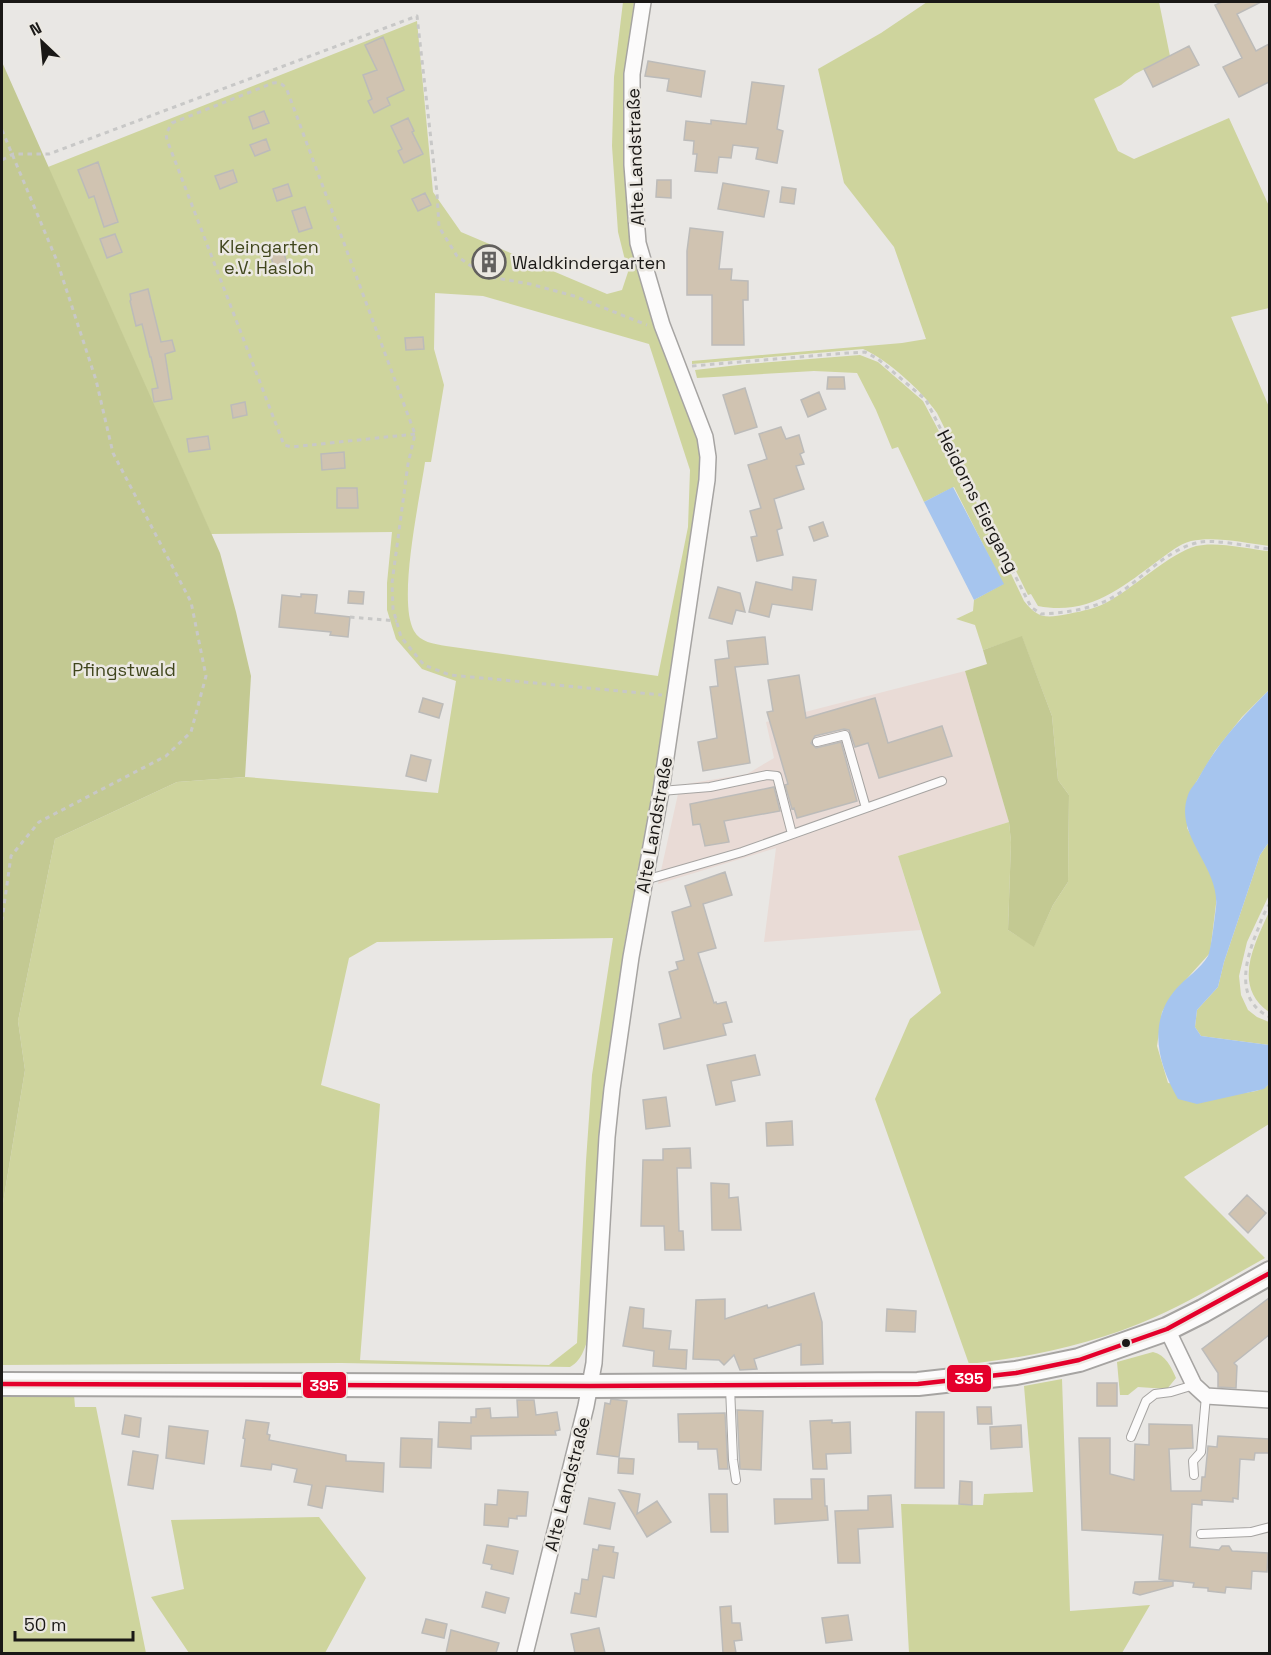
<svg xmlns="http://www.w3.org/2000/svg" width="1271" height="1655" viewBox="0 0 1271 1655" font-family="'Space Grotesk',sans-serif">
<rect width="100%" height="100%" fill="#e9e7e4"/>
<path fill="#e9dbd6" d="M965,671L1009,822L898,856L921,930L764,942L776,848L658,884L680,785L747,774L774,758L766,722Z"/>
<path fill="#ced49d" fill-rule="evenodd" d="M623,2H634L627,73L635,253L651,318L699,435L704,460L672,683L625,941L600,1137L590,1331C586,1344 583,1360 570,1367L341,1363L2,1365V1209L25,1070L18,1021L55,839L177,782L246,777L438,793L456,681L422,669L396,639L387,610V583L392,532L211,534L48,167L417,21L433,192L461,232L607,294L622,290L628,272L618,232L612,146L614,77ZM435,293L483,296L649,344L690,470L688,527L658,676L446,646C434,644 420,642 414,631C397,601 420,498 425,462H431L444,385L434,349ZM613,938L592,1075L586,1161L577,1343L549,1365L360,1360L380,1104L321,1085L349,958L377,942Z
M927,2H1159L1170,56L1135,74L1121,85L1094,99L1118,151L1134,159L1229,118L1269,206V308L1231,317L1269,407V546C1246,543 1215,536 1191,541C1179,544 1169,553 1159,560C1121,588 1089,616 1038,606L1031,594L1028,595L937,413C922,391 888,360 863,349L692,364V361L902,343L926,339L894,247L844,183L818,69L881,33Z
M860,355L878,362L923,401L980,509L1024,601C1038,619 1046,618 1068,614C1083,611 1098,608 1111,600C1137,585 1169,554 1196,546C1216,541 1249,549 1269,551V690L1242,717L1215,751L1195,784L1187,828L1210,871L1216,889V904L1210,953L1172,995L1162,1012L1157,1046L1168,1083C1193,1086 1250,1103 1269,1084V1124L1184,1177L1265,1258C1229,1278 1193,1300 1155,1317C1097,1343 1032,1357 969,1364L875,1099L910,1019L941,993L898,856L1009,822L1011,842L1008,930L1034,946L1053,905L1068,882L1069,795L1058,780L1052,716L1022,637L983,650L975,625L956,619L973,611L974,600L1003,584L954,487L924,502L898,447L892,449L876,410L857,373L814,371L697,378L695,370L747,364Z
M1269,842V895L1247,942L1239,976L1241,995L1248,1010L1257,1017L1269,1022V1045L1201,1036L1195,1027L1197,1010L1218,987L1224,962L1260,855Z
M1269,912V1012C1232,986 1254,945 1269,912Z
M1153,1352C1166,1355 1171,1367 1176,1378L1167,1389L1138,1387L1128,1395H1120L1117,1362Z
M1062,1379L1070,1611L1150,1605L1122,1653H909L901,1504L983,1505L984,1494L1033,1492L1024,1386Z
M2,1392L74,1394L75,1407H96L146,1653L2,1654Z
M319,1517L366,1578L325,1653H189L151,1597L184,1589L171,1520Z"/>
<path fill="#c3c992" d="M2,62L220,553L236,612L251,676L245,777L177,782L55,839L18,1021L25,1070L2,1209Z
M1022,636L1052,716L1058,780L1069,795L1068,882L1053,905L1034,947L1008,930L1011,842L1009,822L965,671L987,664L983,650Z"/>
<path fill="#a6c5ee" d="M953,487L1004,584L974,600L924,502Z
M1269,690V842L1260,855L1224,962L1218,987L1197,1010L1195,1027L1201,1036L1269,1045V1084L1264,1089L1197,1104L1178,1099C1158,1065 1147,1022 1176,989C1187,977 1200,969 1208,956C1211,951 1215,915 1216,907C1220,866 1173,836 1188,795C1190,789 1195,784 1198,779C1216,745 1242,717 1269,690Z"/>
<path fill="#d0c3b1" stroke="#bcbbb9" stroke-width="1.5" d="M1222,2H1261L1237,14L1256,51L1269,44V82L1239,97L1223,67L1242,58L1215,5Z
M383,37L404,90L387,98L390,105L374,113L368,101L372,99L363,75L377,70L365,45Z
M1189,46L1199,65L1153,87L1144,69Z
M648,61L705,71L701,97L667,91L669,79L645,76Z
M752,82L784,86L777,129L783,131L777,163L756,159L758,148L733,145L731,158L719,157L717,173L695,171L697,154H693L694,141L684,140L686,121L711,124V120L746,124Z
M264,111L269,123L253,129L249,117Z
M408,118L414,131L412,132L423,154L404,163L398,151L402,149L391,126Z
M266,139L270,150L255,156L250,145Z
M98,162L118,222L104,227L94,196L89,198L78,170Z
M233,170L237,182L220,189L215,176Z
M657,180H671V198L656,197Z
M723,183L769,191L764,217L718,209Z
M288,184L292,196L277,201L273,189Z
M782,187L796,189L794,204L780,202Z
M425,193L431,205L418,211L412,199Z
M305,207L312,228L299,232L292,211Z
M690,228L723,232L719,269H732L731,280L748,281V300H743L744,345H712V295H687V251Z
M115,234L122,252L107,258L100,239Z
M283,249L287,264L274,268L270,253Z
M148,289L161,342L172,340L175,351L165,354L172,399L154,402L152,389L158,388L151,357H150L142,324L136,326L130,301L131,300L130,294Z
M423,337L424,349L406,350L405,338Z
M828,377H844L845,389H827Z
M745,388L757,427L735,434L723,395Z
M819,392L826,409L808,417L801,400Z
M245,402L247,415L233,418L231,405Z
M781,427L786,439L799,435L804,452L800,454L804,464L796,466L804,489L774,499L782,528L777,530L783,555L757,561L751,537L757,536L750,511L761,508L748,465L767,459L759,434Z
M208,436L210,449L189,452L187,439Z
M344,452L345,468L322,470L321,454Z
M337,488H357L358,508H337Z
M823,522L828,536L814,541L809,527Z
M793,577L816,580L812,610L772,604L769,617L749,612L756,582L792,590Z
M718,587L740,593L745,612L736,610L732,624L709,618Z
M349,591L364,592L363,604L348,603Z
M301,594L317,595L315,613L350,617L348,637L330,635L331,632L279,627L282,595L301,597Z
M765,637L768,664L735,667L750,763L703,771L698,742L717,738L710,687L718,686L715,660L729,658L727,641Z
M799,675L806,718L875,698L888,743L942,726L952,756L879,778L868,743L855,747L849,730L844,729L815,736L811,743L816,748L841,742L857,801L797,818L794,808L792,809L785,785L788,784L767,712L773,711L768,680Z
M423,698L443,704L439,718L419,712Z
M411,755L431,760L426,781L406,776Z
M774,787L780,811L724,821L729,842L705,846L700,824L693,825L690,804Z
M725,872L732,895L703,904L716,948L698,953L714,1003L716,1002L717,1004L726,1002L732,1022L723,1024L726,1035L664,1049L659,1024L681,1018L669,972L678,969L676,962L684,960L672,912L691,906L685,886Z
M755,1055L760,1075L731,1081L735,1101L716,1105L707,1065Z
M666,1097L670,1126L646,1129L643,1100Z
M792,1121L793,1145L767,1146L766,1123Z
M690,1148L691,1168H677L679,1231H683L684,1250H665L664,1226H641L643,1160H663V1149Z
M711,1183L729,1184V1198L738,1197L741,1230H712Z
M1247,1195L1266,1213L1248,1233L1229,1214Z
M814,1293L822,1322L823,1364L801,1365V1344L754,1359L757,1369L740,1370L734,1355L724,1365L719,1360L693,1359L696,1300L725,1299V1319L767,1305L768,1308Z
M1269,1298V1335L1234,1363L1237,1366L1236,1388L1218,1387V1373L1202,1349Z
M630,1307L644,1309L643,1328L671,1331L669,1349L687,1350L686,1369L653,1366L654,1351L623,1346Z
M887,1309L916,1311L915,1332L886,1331Z
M1097,1383H1117V1406H1097Z
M611,1399L627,1401L619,1457L597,1454L605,1403L610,1404Z
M517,1400H534L536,1415L557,1412L560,1430L555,1431L556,1435L471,1436V1449L438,1447L439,1422L471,1423V1417H476V1409L490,1408L491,1418L518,1417Z
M977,1407H991L992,1424H978Z
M737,1410L763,1411L761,1470L740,1469Z
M916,1412H944V1488H915Z
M725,1413L728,1469H719L717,1449H698V1442H679L678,1414Z
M125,1415L141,1418L139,1437L122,1434Z
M246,1420L269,1423L267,1434L270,1435L269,1440L346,1455V1461L384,1463L383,1492L326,1486L322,1508L308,1505L312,1485L294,1482L297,1469L272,1464L271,1470L241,1466L245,1439L243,1438Z
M832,1420V1423L850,1422L851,1453L826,1454L827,1469H813L810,1421Z
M1149,1424L1192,1425L1193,1448L1169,1449L1171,1491H1201L1202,1477H1205L1208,1446L1217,1447L1218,1436L1269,1439V1453H1255L1254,1460L1240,1459L1238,1499L1233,1498V1502L1202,1500V1505L1192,1504L1190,1547L1219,1550L1222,1546H1229L1232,1551L1268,1553L1267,1572L1252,1571L1251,1589L1226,1587L1225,1593L1208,1591V1588L1193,1587L1194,1583L1159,1579L1163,1535L1082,1530L1079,1438H1110V1474L1134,1480L1135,1444L1149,1445Z
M1021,1425L1022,1447L991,1449L990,1427Z
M169,1426L208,1431L204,1464L166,1458Z
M401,1438L432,1439L431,1468L400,1467Z
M133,1451L158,1455L153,1489L128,1485Z
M619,1458L634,1459L633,1474L618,1473Z
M811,1479H824L825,1506H827L828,1520L775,1524L774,1499H812Z
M960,1481L972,1482V1505L959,1504Z
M498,1490L528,1492L526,1516H517V1519L509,1518L508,1527L484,1525L485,1504L497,1505Z
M619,1490L640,1494L637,1514L657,1501L671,1522L647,1537Z
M709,1494H727L728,1532H711Z
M891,1495L893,1527L858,1529L860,1563H838L835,1511L868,1510V1496Z
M589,1498L615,1503L610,1529L584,1524Z
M487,1545L518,1551L513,1574L491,1569L492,1565L483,1563Z
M599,1545L614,1547L613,1552L618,1553L614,1578L603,1576L596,1617L571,1613L575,1593L580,1594L582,1579L588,1580L593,1549L598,1550Z
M1173,1581V1586L1140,1595L1133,1593L1135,1582Z
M486,1592L509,1598L505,1613L482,1607Z
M731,1606L732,1623H740L742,1640L734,1641L736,1653H723L720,1607Z
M848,1615L852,1640L826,1643L822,1618Z
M426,1619L447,1624L444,1638L422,1633Z
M599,1628L605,1653H575L571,1634Z
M451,1630L499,1643L496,1653H446Z"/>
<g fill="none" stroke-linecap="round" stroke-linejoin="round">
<defs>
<path id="service" d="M817,742L845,735L866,808
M661,791L710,787L767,775L777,776L792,834
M645,880L742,852L942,781
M730,1387L733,1460L736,1480
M1131,1437L1146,1401L1155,1394L1171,1392L1194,1385
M1194,1475L1193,1461L1201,1452L1206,1396
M1201,1534L1251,1532L1270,1527"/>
<path id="minor" d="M1167,1329L1194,1385L1206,1396L1270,1400
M525,1654L586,1406L594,1363L607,1137L612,1089L631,957L661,791L707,480L708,457L705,437L662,325L638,243L632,165V74L643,2"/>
<path id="secondary" d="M2,1384L590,1386L918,1384L1016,1373L1079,1360L1167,1329L1203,1311L1270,1273"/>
</defs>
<use href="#service" stroke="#a6a4a2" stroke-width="10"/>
<use href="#minor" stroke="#a6a4a2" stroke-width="18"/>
<use href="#secondary" stroke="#a6a4a2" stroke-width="26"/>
<path stroke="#c8c8c7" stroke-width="3" stroke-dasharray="4.5 4.5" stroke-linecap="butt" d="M2,130L57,261L96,380L113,453L191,602L206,676L191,732L166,756L39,822L11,856L2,920
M2,160L13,154H49L417,16L437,193L439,227L457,256L485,276L530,284L574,296L647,325
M692,366L847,353L865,352L878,359L926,400L1031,607L1041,614C1063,613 1087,610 1108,600C1138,584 1162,552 1196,543C1213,538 1251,547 1270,549
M415,434L292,447L284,445L167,140L166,134L172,123L273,83C280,82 283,84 287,90L415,434L408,464L392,583L393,609L401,637L424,665L450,675L662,695
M350,617L397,621
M1270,903C1265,911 1261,920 1258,929C1246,958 1233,1000 1270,1017"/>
<use href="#service" stroke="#fcfbfb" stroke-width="8"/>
<use href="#minor" stroke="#fcfbfb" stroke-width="15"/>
<use href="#secondary" stroke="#fcfbfb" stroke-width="22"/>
<defs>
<path id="bus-1" d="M2,1384L590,1386L918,1384L1016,1373L1079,1360L1167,1329L1270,1273"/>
</defs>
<use href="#bus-1" stroke="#ebe8e2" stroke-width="9"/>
<use href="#bus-1" stroke="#e4002b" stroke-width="4.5"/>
</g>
<defs>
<symbol id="building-ring" viewBox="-11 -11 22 22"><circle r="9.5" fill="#ebe8e2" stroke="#62605e" stroke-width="1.5"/><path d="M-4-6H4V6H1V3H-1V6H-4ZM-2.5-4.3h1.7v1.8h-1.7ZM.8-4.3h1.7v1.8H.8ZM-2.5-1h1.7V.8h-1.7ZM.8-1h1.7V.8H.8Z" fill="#62605e"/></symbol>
</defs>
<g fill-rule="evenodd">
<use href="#building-ring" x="470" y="243" width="38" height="38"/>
</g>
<circle fill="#1a1816" stroke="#ebe8e2" stroke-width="2" cx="1126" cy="1343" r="5"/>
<g text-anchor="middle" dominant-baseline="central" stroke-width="5" stroke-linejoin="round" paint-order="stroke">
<g font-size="18" fill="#1a1816" stroke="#ebe8e2">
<text transform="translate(635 157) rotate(-92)">Alte Landstraße</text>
<text transform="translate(978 501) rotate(63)">Heidorns Eiergang</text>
<text transform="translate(654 825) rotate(-80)">Alte Landstraße</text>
<text transform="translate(567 1484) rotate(-76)">Alte Landstraße</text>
</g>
<g font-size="18" fill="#40461d" stroke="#ebe8e2">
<text x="269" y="246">Kleingarten<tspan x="269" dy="21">e.V. Hasloh</tspan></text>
<text x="124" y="669">Pfingstwald</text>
</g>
<g font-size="18" fill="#1a1816" stroke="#ebe8e2" text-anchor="start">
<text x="512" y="262">Waldkindergarten</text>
</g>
</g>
<g stroke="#ebe8e2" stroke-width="2">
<rect x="946" y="1364" width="46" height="29" rx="6" fill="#e4002b"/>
<rect x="302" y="1371" width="45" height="28" rx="6" fill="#e4002b"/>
</g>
<g font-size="16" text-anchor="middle" font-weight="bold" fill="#fff">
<text x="969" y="1384">395</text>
<text x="324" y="1391">395</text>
</g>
<rect width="1271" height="1655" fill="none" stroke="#1a1816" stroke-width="6"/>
<g transform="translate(42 42) rotate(334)" stroke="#ebe8e2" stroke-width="4.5" paint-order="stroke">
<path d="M0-4.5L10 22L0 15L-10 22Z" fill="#1a1816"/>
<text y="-9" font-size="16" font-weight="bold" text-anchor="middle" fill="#1a1816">N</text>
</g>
<path d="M15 1631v9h118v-9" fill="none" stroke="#1a1816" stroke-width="3"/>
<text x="24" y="1631" font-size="18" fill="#1a1816" stroke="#ebe8e2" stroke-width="4.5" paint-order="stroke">50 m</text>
</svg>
